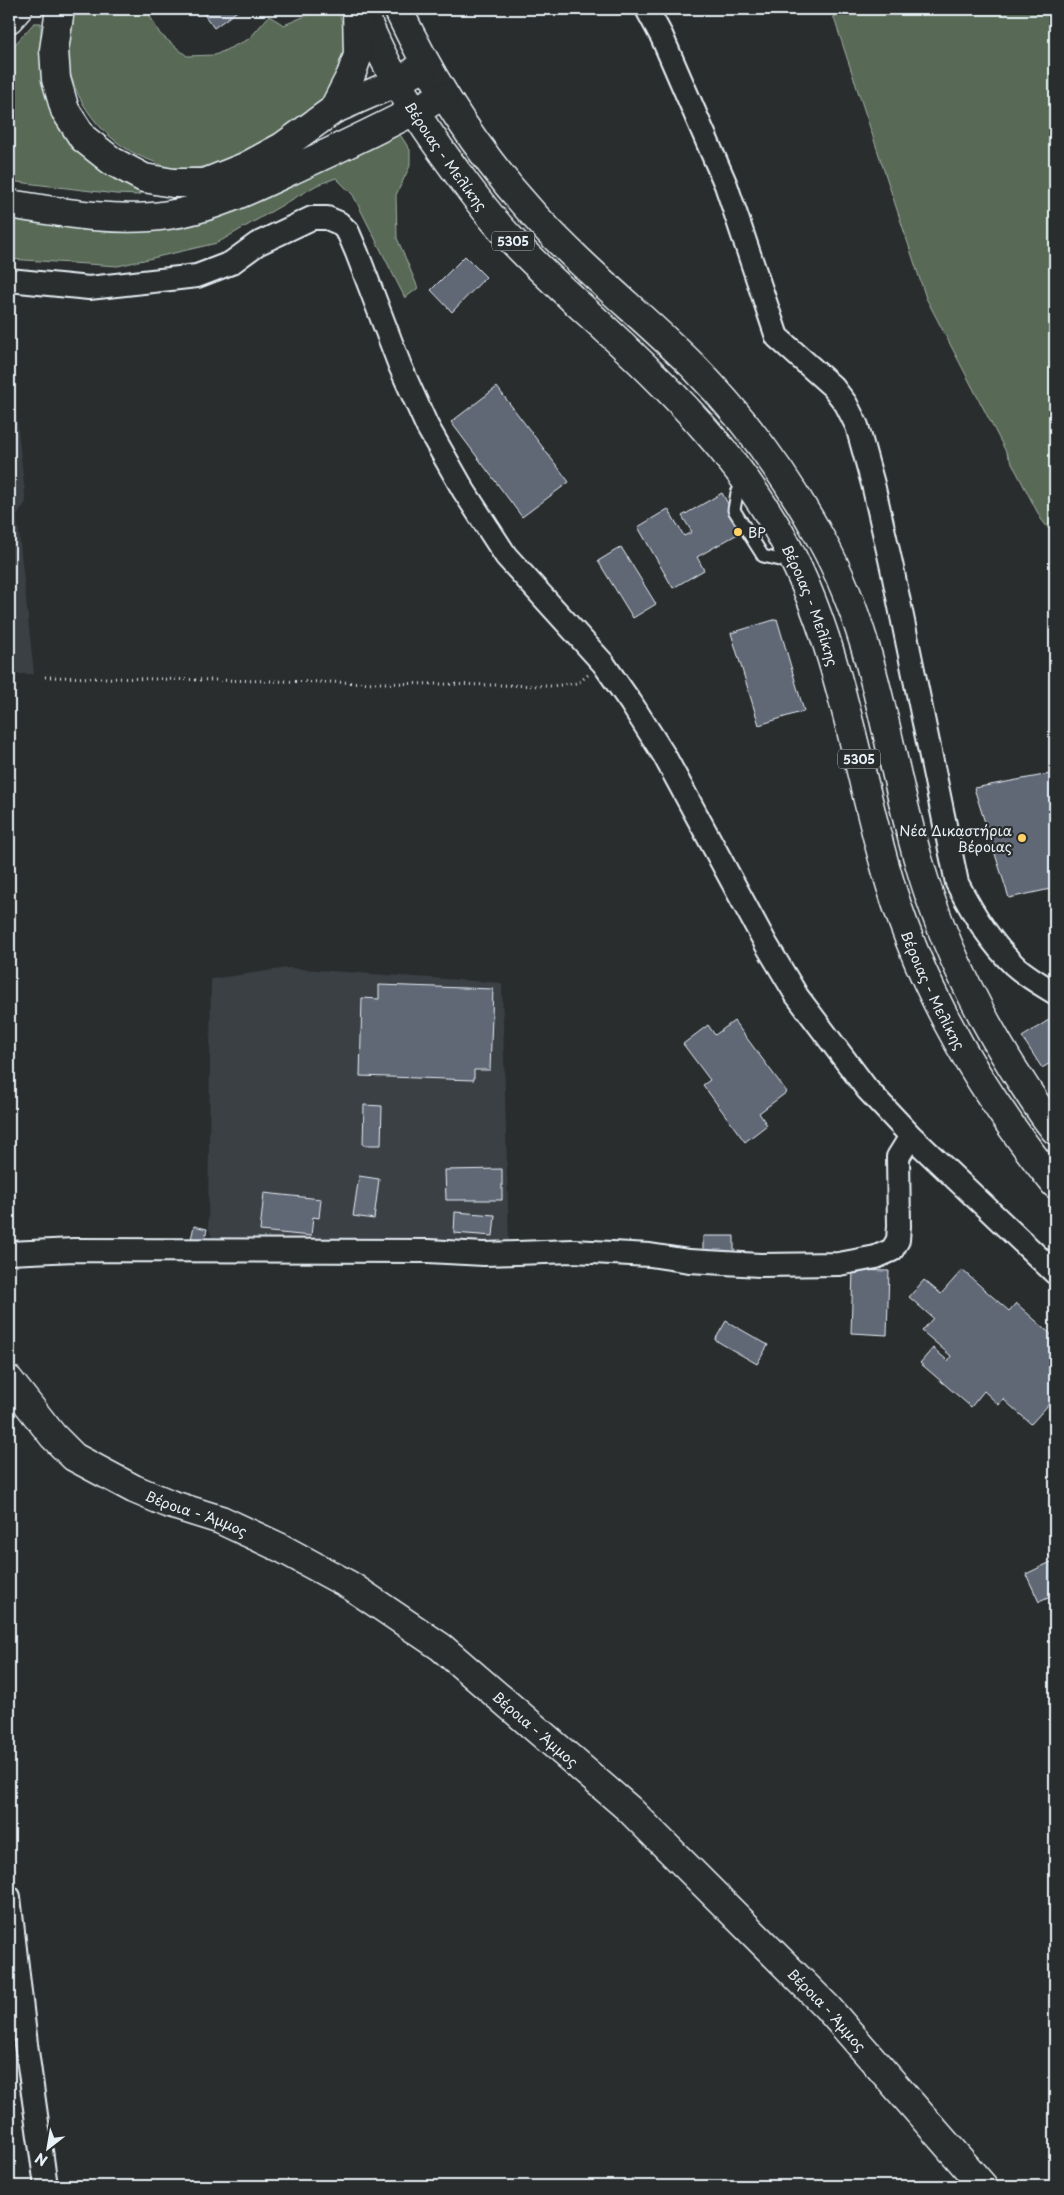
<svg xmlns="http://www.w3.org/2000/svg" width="1064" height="2195" viewBox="0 0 1064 2195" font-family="'Playpen Sans',sans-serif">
<rect width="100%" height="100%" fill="#2a2d2e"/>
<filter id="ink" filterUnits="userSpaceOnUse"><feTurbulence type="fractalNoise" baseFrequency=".02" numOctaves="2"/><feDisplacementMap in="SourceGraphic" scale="10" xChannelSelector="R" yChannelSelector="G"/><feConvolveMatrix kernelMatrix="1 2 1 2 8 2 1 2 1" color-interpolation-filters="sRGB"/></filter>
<g filter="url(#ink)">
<path fill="#3a3f44" d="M9,292H11L12,376L26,502L17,516L34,674H9Z
M288,968L502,983L509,1242L213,1241L208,1225L211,979Z"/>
<path fill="#586a54" stroke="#a0aea6" d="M72,9H146L160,34L187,56L215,55L249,39L269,16L284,25L322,9H337C344,25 348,43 343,61C336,91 311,112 287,130C281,135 275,141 269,144C241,158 206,171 174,168C167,168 159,164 152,161C110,147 75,107 68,62C66,44 69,26 72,9Z
M831,9H1055V537L1041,519L926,298Z
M34,23H41V73L48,100L141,189L139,195L116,194L9,181V51Z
M399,133L410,150V166L396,195L397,238L418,288L405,298L353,195L336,178L317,185L217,243L118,266L9,259V219L131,230Z"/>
<path fill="#616876" stroke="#e8f1f8" d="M200,9H240L214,28Z
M465,256L486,277L452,312L431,290Z
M497,387L569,482L522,517L451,422Z
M722,493L743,531L697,557L704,570L673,588L638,527L668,509L684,536L692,532L682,516Z
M621,547L656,604L633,618L598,561Z
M777,619L804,711L759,725L731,633Z
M1055,773V888L1009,898L974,788Z
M379,985L493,989L490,1070H474V1080L360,1076L362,998L379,999Z
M1055,1016V1060L1042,1068L1022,1037Z
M734,1021L787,1092L759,1113L767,1125L745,1142L703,1085L710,1080L683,1044L708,1025L715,1035Z
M364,1105L382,1106L381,1145H363Z
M502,1169V1200H446L445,1170Z
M359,1176L379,1179L374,1219L353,1216Z
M264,1193L321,1199L319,1218L313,1217L311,1236L260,1231Z
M455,1212L495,1215L493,1236L454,1233Z
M194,1226L207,1229L204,1242L191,1239Z
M703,1236H734V1254H703Z
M853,1270L889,1271L887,1335L851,1333Z
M962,1270L1009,1311L1016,1303L1055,1338V1407L1050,1403L1031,1424L1003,1399L999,1405L984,1391L971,1407L920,1363L933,1348L948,1361L951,1356L922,1331L933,1318L909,1297L924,1280L941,1294Z
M726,1321L768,1345L757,1364L715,1340Z
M1055,1560V1595L1039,1602L1026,1574Z"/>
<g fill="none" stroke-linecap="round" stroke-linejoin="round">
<defs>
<path id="service" d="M745,481L737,493L734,510L763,556L780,560L793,561"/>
<path id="minor" d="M647,9L662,37L726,185L777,337L833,387L846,404L857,426L873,484L892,568L957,883C972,912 990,942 1014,965C1026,976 1042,985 1055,993
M9,280L89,288L197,276L231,263L257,244L312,218H327L339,223L348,232L357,253L400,366L427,426L464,491L506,556L603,663L631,703L664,755L766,944L797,996L867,1089L911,1136L1055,1273
M9,1253L74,1250L428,1251L484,1254L573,1251L650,1255L689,1261L760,1265L839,1264L876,1257L892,1250L898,1240L899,1226L898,1157L911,1136
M9,1897L26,2044L46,2186"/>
<g id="tertiary">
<path id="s1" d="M9,1380L53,1436L74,1457L134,1489L170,1504L221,1520L281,1548L351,1586L441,1647L629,1809L827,2007L983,2186"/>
</g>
<g id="primary">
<path id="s2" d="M362,9C384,68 419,121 456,171C473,194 489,216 509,237C548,279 593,316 635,357C684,404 730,453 766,510C836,619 851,745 885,866C917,983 979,1090 1055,1184"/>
<path d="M398,9C434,85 476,151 533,214C582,268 640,314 692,365C744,418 787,476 822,541C876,638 887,753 918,859C939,934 973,1004 1014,1070C1027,1090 1040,1112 1055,1130"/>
</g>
<path id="motorway" d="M60,9L54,50L56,79L65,110L83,138L112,161L144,178L173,183H205L245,167L282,147L333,110L397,82L425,65
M9,19L18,9
M333,110L351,75L358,55L357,9
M9,204C60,212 116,223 168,215C212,209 256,187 296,168C346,145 395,121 443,96"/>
</defs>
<use href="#service" stroke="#e8f1f8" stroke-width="15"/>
<use href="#minor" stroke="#e8f1f8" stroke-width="26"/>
<use href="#tertiary" stroke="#e8f1f8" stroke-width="31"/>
<use href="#primary" stroke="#e8f1f8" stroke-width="31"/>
<use href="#motorway" stroke="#e8f1f8" stroke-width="31"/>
<path stroke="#e8f1f8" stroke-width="3" stroke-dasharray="1 4" stroke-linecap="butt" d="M45,677L551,686L578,683L588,675"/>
<use href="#service" stroke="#2a2d2e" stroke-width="11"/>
<use href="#minor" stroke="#2a2d2e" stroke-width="22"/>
<use href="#tertiary" stroke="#2a2d2e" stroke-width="28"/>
<use href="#primary" stroke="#2a2d2e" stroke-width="28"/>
<use href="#motorway" stroke="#2a2d2e" stroke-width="28"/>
</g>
</g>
<g fill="#ffd166" stroke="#2a2d2e" stroke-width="2">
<circle cx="738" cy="532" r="5"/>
<circle cx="1022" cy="838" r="5"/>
</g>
<g text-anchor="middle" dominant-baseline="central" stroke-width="4.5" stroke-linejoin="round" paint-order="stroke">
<g fill="#2a2d2e" stroke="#afb6bb" stroke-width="1">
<rect x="492" y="231.5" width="42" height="19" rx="4"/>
<rect x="838" y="749.5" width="42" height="19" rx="4"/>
</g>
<g font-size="12" font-weight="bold" fill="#e8f1f8">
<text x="513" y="241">5305</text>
<text x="859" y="759">5305</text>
</g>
<g font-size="14" fill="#e8f1f8" stroke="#2a2d2e">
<text stroke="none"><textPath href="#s2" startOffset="170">Βέροιας - Μελίκης</textPath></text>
<text stroke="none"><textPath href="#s2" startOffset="754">Βέροιας - Μελίκης</textPath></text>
<text stroke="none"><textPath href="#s2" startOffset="1159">Βέροιας - Μελίκης</textPath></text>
<text stroke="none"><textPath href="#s1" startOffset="236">Βέροια - Άμμος</textPath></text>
<text stroke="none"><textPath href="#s1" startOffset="641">Βέροια - Άμμος</textPath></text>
<text stroke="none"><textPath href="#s1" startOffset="1046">Βέροια - Άμμος</textPath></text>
</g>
<g font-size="14" fill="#e8f1f8" stroke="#2a2d2e" text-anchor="start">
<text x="748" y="532">BP</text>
<text x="1012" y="830" text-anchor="end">Νέα Δικαστήρια<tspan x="1012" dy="16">Βέροιας</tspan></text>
</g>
</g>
<rect width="1064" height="2195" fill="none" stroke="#2a2d2e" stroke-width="30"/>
<rect x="15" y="15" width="1034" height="2165" fill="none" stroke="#e8f1f8" stroke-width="2" filter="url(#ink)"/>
<g transform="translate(48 2148) rotate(211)" stroke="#2a2d2e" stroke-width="4" paint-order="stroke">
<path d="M0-4L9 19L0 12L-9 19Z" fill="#e8f1f8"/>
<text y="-8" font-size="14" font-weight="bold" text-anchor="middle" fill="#e8f1f8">N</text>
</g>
</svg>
